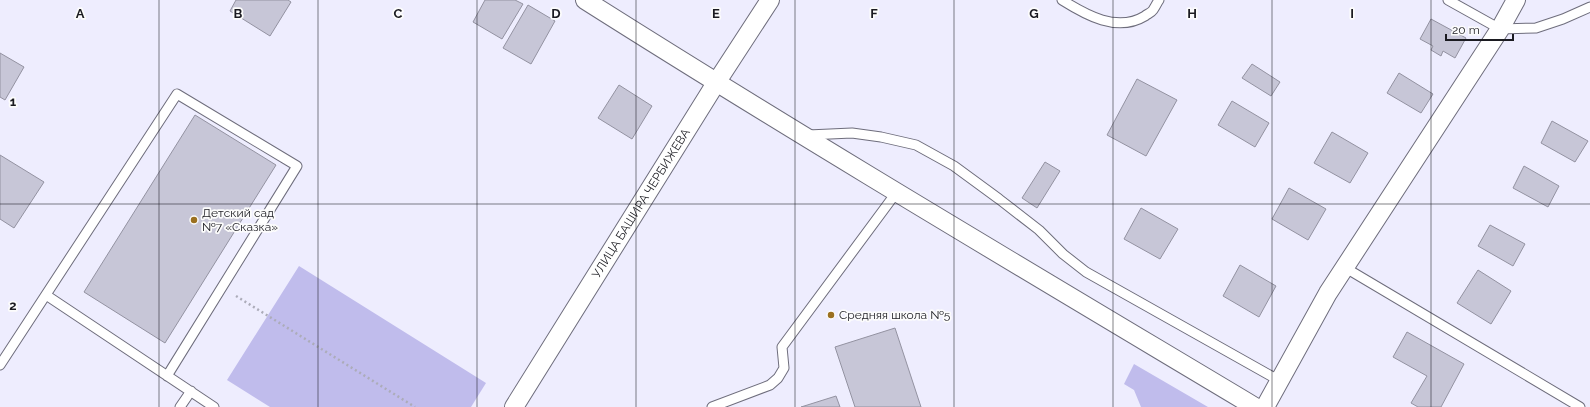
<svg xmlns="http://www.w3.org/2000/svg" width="1590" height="407" viewBox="0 0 1590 407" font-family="Raleway,sans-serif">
<rect width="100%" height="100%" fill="#eeedfe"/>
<path fill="#c0bcec" d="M299,266L486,383L471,407H270L227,380Z
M1134,364L1208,407H1141L1134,390L1124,384Z"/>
<path fill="#c7c6d7" stroke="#9392a1" d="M236,0H288L291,2L270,36L230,11Z
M485,0H515L523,4L502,39L473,22Z
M528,5L555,21L531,64L503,48Z
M1431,19L1466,38L1455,58L1443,51L1441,56L1431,50L1433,46L1420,39Z
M0,53L24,67L5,100L0,97Z
M1252,64L1280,82L1271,96L1242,78Z
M1399,73L1433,94L1421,113L1387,93Z
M1137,79L1177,100L1146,156L1107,135Z
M619,85L652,106L632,139L598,118Z
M1232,101L1269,123L1255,147L1218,125Z
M195,115L276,165L165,343L84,292Z
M1552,121L1588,141L1575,162L1541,143Z
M1332,132L1368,153L1350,183L1314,163Z
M0,155L44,182L14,228L0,219Z
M1045,162L1060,171L1037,208L1022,198Z
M1524,166L1559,186L1548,207L1513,188Z
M1289,188L1326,209L1308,240L1272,219Z
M1141,208L1178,229L1160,259L1124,239Z
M1490,225L1525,244L1513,266L1478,246Z
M1240,265L1276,286L1259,317L1223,296Z
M1478,270L1511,291L1491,324L1457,303Z
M895,328L921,407H855L835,347Z
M1407,332L1464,364L1441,407H1418L1411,403L1427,376L1393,357Z
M836,396L840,407H801Z"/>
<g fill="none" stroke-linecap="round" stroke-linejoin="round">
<defs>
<path id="lane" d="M1062,0C1086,15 1117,33 1145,16C1147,14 1151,13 1153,10C1155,7 1157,3 1159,0
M1448,0L1500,29L1536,28L1563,19L1590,7
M808,135L852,133L881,137L916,145L954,166L999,199L1039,230L1063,254L1086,272L1280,381
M1344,267L1580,407
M46,295L214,407
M0,365L177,94L297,166L167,376
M180,407L191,391
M712,407L770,385L778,378L784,368L782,347L896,193"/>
<g id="street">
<path d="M585,0C806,140 1031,273 1255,407"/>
<path id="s1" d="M514,407L716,83L770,0"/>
<path d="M1265,407L1328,293L1500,29L1516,0"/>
</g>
</defs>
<use href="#lane" stroke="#6e6d7c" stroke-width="11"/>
<use href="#street" stroke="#6e6d7c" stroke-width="20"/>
<path stroke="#acacb9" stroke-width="2.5" stroke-dasharray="2 3" stroke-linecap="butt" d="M236,296L415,407"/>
<use href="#lane" stroke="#fff" stroke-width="9"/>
<use href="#street" stroke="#fff" stroke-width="18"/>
</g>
<path fill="none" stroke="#1b1b21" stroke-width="1" stroke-opacity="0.55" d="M159,0V407M318,0V407M477,0V407M636,0V407M795,0V407M954,0V407M1113,0V407M1272,0V407M1431,0V407M0,204H1590"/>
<g fill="#9b701f" stroke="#fcfcfc" stroke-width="1.5">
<circle cx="194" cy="220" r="4"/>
<circle cx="831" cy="315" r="4"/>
</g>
<g text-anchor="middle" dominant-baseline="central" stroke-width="3.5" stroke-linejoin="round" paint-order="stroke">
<g font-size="12" fill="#1b1b21" stroke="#fcfcfc">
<text stroke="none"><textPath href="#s1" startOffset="240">УЛИЦА БАШИРА ЧЕРБИЖЕВА</textPath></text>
</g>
<g font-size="12" fill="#1b1b21" stroke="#fcfcfc" text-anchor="start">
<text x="202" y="213">Детский сад<tspan x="202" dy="14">№7 «Сказка»</tspan></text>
<text x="839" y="315">Средняя школа №5</text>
</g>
</g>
<g font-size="13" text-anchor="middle" font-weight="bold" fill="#1b1b21" stroke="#fcfcfc" stroke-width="3.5" stroke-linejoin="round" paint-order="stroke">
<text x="80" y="18">A</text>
<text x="238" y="18">B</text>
<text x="398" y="18">C</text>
<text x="556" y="18">D</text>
<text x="716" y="18">E</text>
<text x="874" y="18">F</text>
<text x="1034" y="18">G</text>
<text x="1192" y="18">H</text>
<text x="1352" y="18">I</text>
<text x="13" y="106">1</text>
<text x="13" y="310">2</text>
</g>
<path d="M1446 34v6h67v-6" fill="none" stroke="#1b1b21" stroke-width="2"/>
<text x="1452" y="34" font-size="12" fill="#1b1b21" stroke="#fcfcfc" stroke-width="3" paint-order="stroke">20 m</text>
</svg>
